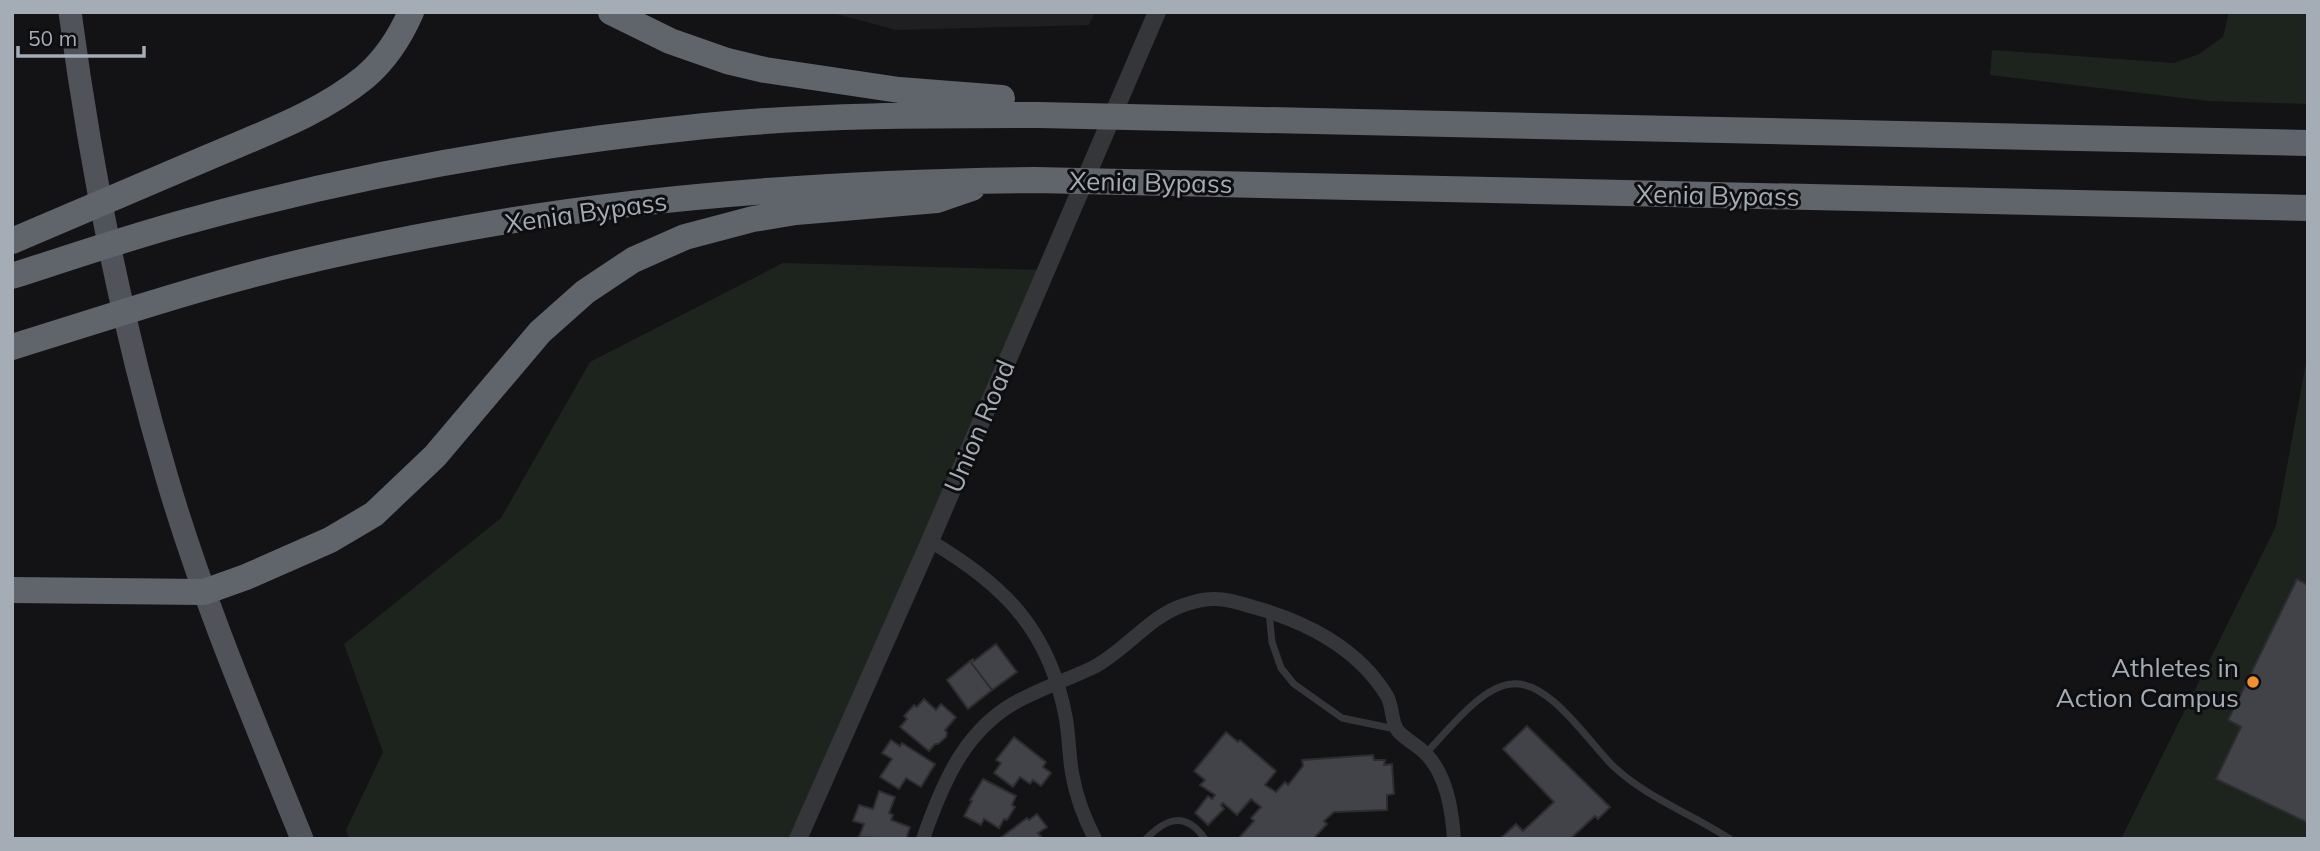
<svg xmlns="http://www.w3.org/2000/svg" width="2320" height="851" viewBox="0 0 2320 851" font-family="Mulish,sans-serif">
<rect width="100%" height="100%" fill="#131315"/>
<path fill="#1f1f22" d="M829,12H1095L1089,25L896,30Z"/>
<path fill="#1d241d" d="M2229,12H2308V104L2208,101L1990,75L1992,50L2174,63L2199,54L2223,37Z
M783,263L1047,270L799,839H349L346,830L383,752L344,644L501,518L590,362Z
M2308,352V839H2121L2276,526Z"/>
<path fill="#424348" stroke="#2d2d31" stroke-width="2" d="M2297,579L2308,585V823L2216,779L2241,727L2228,720Z
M996,644L1017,672L992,690L970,661L973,659L974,661Z
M970,661L992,690L968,709L947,680Z
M924,699L936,710L941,704L956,717L945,730L947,733L946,737L938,744H935L929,751L900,727L907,719L904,716L914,705L917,707Z
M1527,726L1610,807L1598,819L1595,816L1570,839H1500L1516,824L1523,831L1554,802L1503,749Z
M1226,732L1238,742L1240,740L1276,771L1265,785L1276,792L1285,782L1288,785L1303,766L1302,760L1373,755L1374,760H1385L1384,765L1392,764L1394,794L1387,795V810L1334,812L1324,821L1327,824L1313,839H1238L1254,821L1251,818L1261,807L1251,799L1237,815L1223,803L1221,805L1224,809L1208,825L1195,813L1208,796L1212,799L1215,795L1200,785L1205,780L1194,771Z
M1014,737L1046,762L1043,767L1051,773L1041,786L1033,780L1030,784L1020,777L1013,787L994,773L1001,763L996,760Z
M891,740L900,746L902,743L935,764L921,787L906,778L899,789L880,777L892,759L882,753Z
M983,779L1016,796L1012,805L1015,807L1007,820L1004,819L999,828L984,819L981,825L964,816L972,801L970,800Z
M879,791L895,797L889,813L893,815L891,820L910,827L906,839L859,837L864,824L853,821L859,805L873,809Z
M1037,814L1047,827L1038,833L1043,839H999L1027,818L1029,820Z"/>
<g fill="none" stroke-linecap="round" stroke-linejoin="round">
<path stroke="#34363a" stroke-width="7" d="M1269,612L1272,642L1281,668L1294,684L1342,718L1395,729
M1426,753C1447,732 1481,686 1512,684C1549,680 1588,741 1612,765C1645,797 1692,814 1730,839
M1146,839C1167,817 1186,812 1205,839"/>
<path stroke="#34363a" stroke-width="14" d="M930,541C1005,585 1050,631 1066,719C1069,737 1069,755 1072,773C1076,796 1084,818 1095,839
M923,839C943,781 967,724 1026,697C1048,686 1071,678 1094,667C1124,651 1145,622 1176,608C1185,604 1202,599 1212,599C1225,598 1241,603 1253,607C1305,621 1358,648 1387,696C1393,706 1391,722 1398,731C1406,740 1419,746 1427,755C1447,777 1452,810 1454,839"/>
<path stroke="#34363a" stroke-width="18" d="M798,839L930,541L1157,12"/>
<path stroke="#505359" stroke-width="23" d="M70,12C91,169 122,326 167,478C203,601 254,720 302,839"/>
<path stroke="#60646b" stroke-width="26" d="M611,12L670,41L727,61L765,70L899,90L1002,98
M12,241C78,213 143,185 209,157C262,134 320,114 365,77C386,59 400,37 411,12
M12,276C71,257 130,237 189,221C358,174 531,144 705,126C815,115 928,115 1039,115L2308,143
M12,347C80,326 147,304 214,285C297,261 383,243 467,228C655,194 845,182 1035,180L2308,208
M12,590L204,592L246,577L330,540L374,514L435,456L540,332L585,292L633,260L685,237L753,219L796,212L937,200L972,188"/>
</g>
<circle fill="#f48f2b" stroke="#0e0e10" stroke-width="2.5" cx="2253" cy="682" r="7"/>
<g text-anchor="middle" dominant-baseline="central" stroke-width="6" stroke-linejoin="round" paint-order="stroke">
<g font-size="26" fill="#a4acb5" stroke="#0e0e10">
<text transform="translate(1151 182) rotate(1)">Xenia Bypass</text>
<text transform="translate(1718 195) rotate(1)">Xenia Bypass</text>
<text transform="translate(586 212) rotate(-8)">Xenia Bypass</text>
<text transform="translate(979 426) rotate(-67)">Union Road</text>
</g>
<g font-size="26" fill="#a4acb5" stroke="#0e0e10" text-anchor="end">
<text x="2239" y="667">Athletes in<tspan x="2239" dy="30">Action Campus</tspan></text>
</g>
</g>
<rect width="2320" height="851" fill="none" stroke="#a4acb5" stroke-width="28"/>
<path d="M18 46v10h126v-10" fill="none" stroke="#a4acb5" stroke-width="3.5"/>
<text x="28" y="46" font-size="21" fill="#a4acb5" stroke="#0e0e10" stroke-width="5" paint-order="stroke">50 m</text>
</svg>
